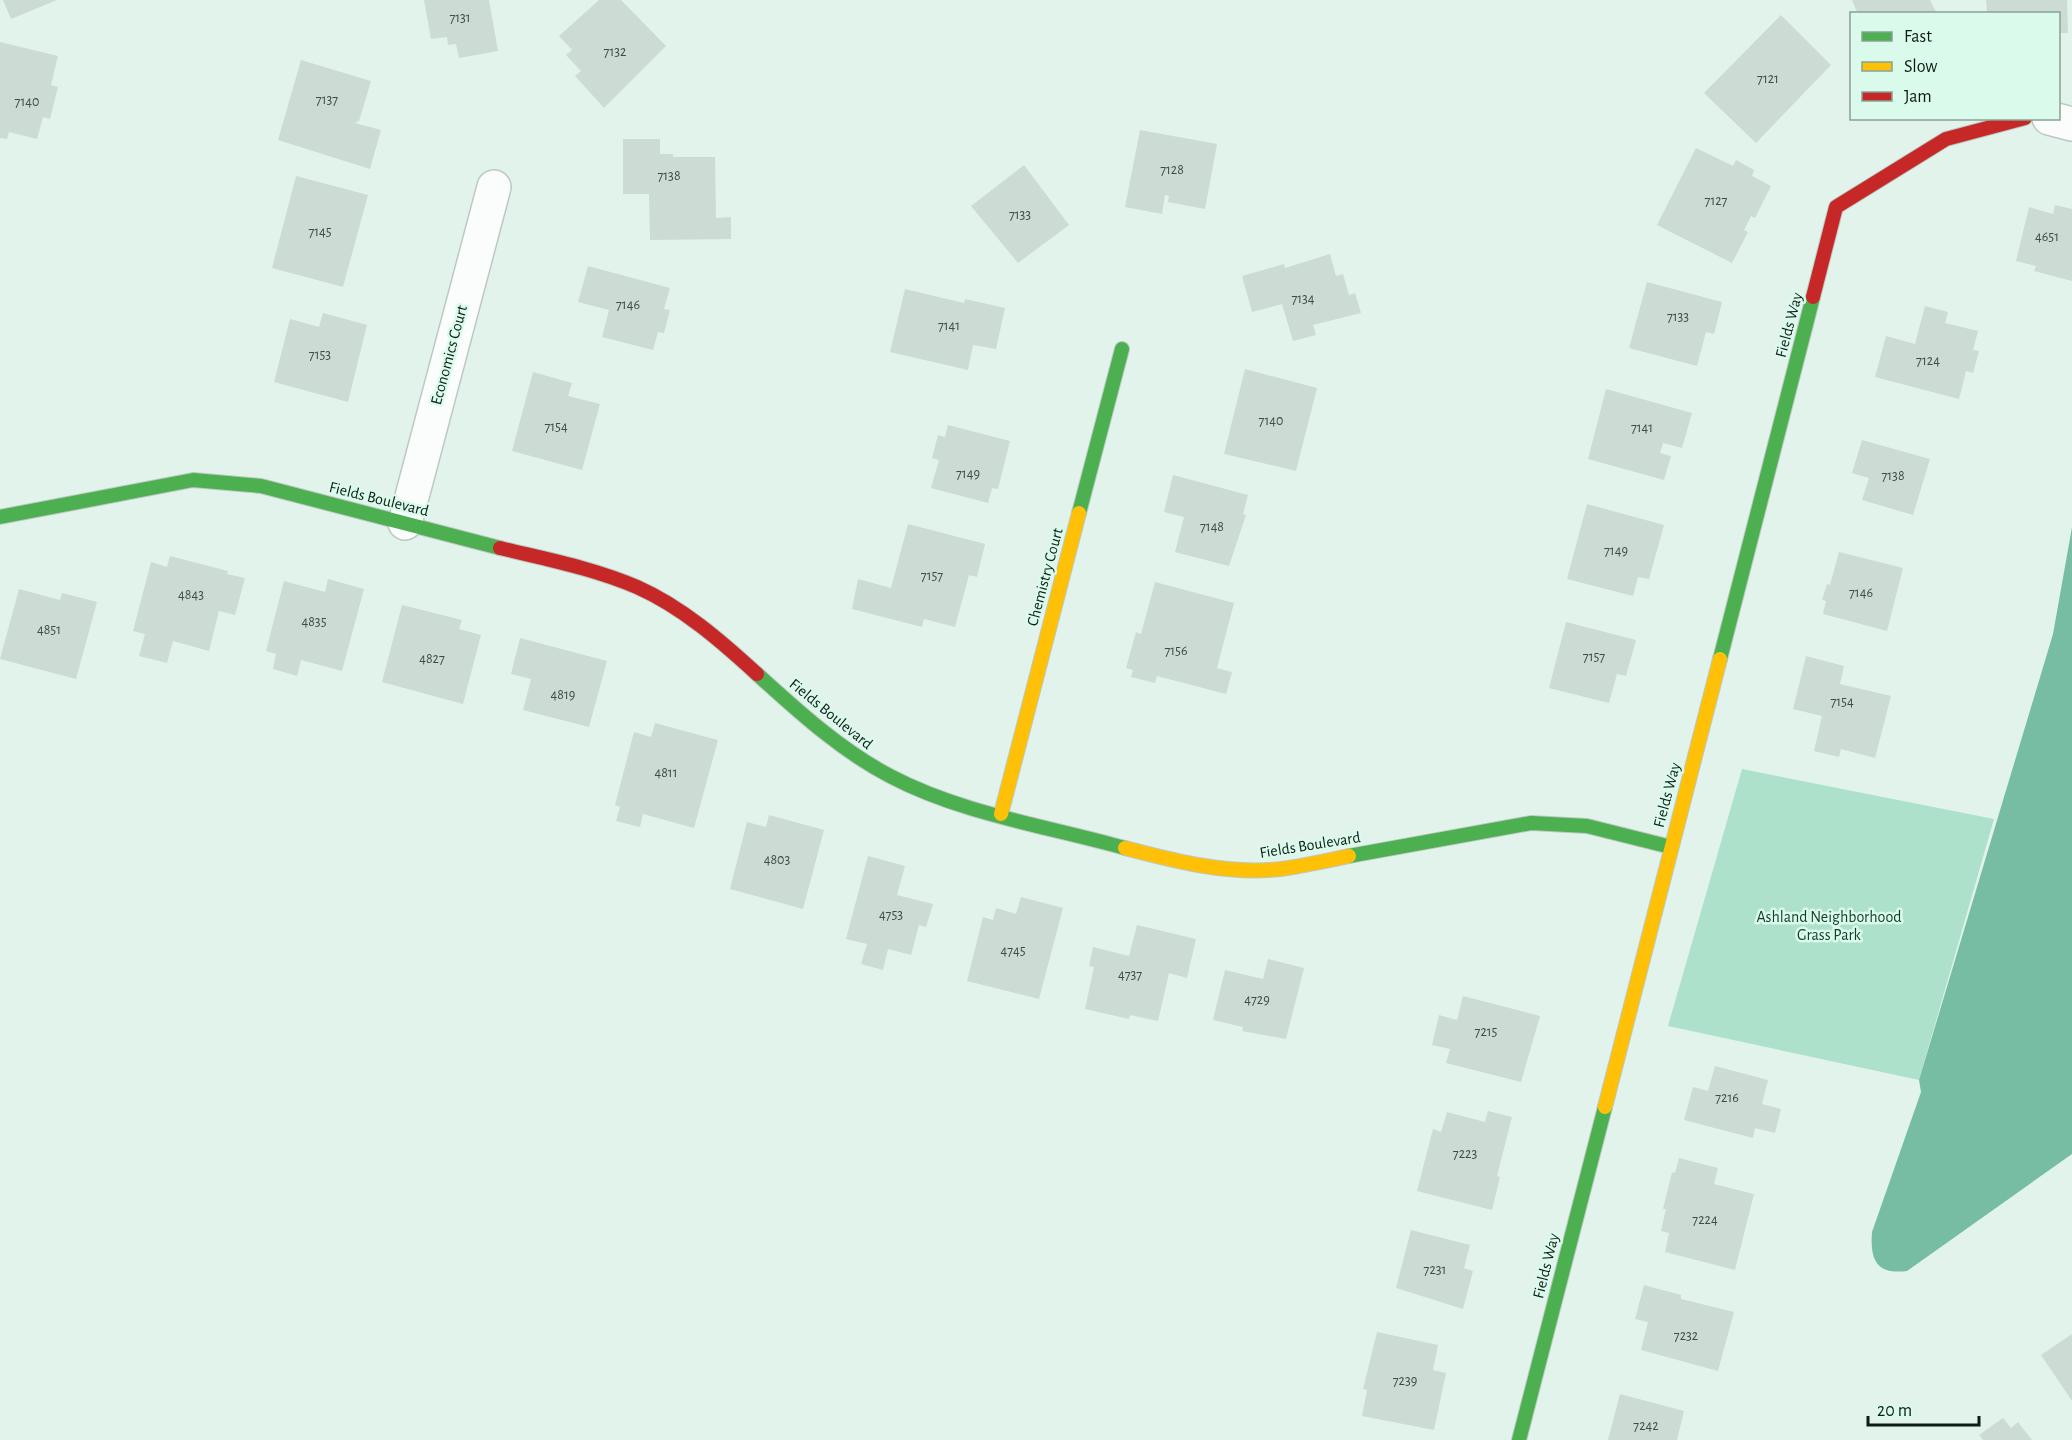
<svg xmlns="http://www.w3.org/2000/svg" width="2072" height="1440" viewBox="0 0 2072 1440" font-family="'Alegreya Sans',sans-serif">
<rect width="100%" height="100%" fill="#e2f3eb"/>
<path fill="#ade1cc" d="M1742,769L1994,819L1919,1080L1668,1026Z"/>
<path fill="#77bda4" d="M2072,527V1154L1907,1271C1876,1275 1870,1259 1872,1232L1921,1092L1919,1080L2053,634Z"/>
<path fill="#cddbd5" d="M3,0H57L11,19Z
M424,0H489L498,51L459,58L456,44L448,45L447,37L431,39Z
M599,0H621L666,46L604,108L575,76L581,71L566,55L572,50L559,36Z
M1852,0H1930L1937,14H1858Z
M1986,0H2067L2068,33H2058V14H1987Z
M1781,15L1831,65L1756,143L1704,93Z
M0,42L58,56L51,85L58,87L50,119L43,117L37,139L9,132L7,139L0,138Z
M301,60L371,81L359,121L355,123L381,130L370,169L278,140Z
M1140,130L1217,144L1205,209L1168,202L1169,196L1165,195L1162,214L1125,207Z
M623,139H660V154H673V157H715L716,218L731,217V239L650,240L649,194H623Z
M1696,148L1733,166L1736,160L1754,170L1752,176L1771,186L1755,218L1751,216L1744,230L1748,232L1732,263L1657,225Z
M1024,165L1069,225L1018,263L971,206Z
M296,176L368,195L343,287L272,268Z
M2055,205L2072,209V281L2034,271L2036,266L2016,261L2029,207L2053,214Z
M1330,254L1336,276L1343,274L1349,295L1355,293L1361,313L1313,325L1316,335L1293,341L1282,304L1252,312L1242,276L1284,264L1285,268Z
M588,266L670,288L664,309L670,310L664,333L658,332L653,350L602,337L609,310L578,302Z
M1647,282L1722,302L1714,334L1706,332L1697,366L1629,348Z
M905,289L964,303L965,299L1005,308L996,349L973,345L968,370L890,352Z
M1925,306L1948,312L1945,323L1978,331L1973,350L1979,351L1973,373L1966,371L1959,399L1875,377L1886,336L1915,344Z
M323,313L367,325L348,402L274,382L290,319L319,327Z
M1245,369L1317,388L1296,471L1224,454Z
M533,372L572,383L568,396L600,404L582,470L512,451Z
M1606,389L1692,413L1682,448L1663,443L1660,453L1671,456L1664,480L1588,459Z
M948,425L1010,441L998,489L992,488L988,503L931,488L939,460L932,458L938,435L945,437Z
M1862,440L1930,459L1913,515L1862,500L1869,478L1852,473Z
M1173,475L1248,495L1243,514L1246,515L1229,566L1175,552L1184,517L1164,512Z
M1587,504L1664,525L1649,579L1638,577L1633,596L1567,579Z
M908,524L985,544L977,577L969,575L955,627L924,619L922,627L852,609L858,579L891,588Z
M1839,552L1903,568L1887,631L1823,614L1826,601L1822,600L1827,584L1830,585Z
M170,556L228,571L227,574L245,578L235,615L219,611L209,651L173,641L167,663L139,656L145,634L133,631L151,562L167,567Z
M328,579L364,589L342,671L301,660L297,676L273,669L276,654L266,651L284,581L325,592Z
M1155,582L1234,603L1217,668L1232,672L1226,694L1157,676L1155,683L1131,677L1133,670L1126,668L1136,632L1141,634Z
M19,589L60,600L62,593L97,602L76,679L0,659Z
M402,605L462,620L459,629L481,635L463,704L382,682Z
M1566,622L1636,640L1626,676L1617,674L1609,703L1549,688Z
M520,638L607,661L589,727L523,710L531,679L511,674Z
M1806,656L1844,666L1840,684L1891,696L1875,758L1841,749L1839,757L1814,751L1822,716L1793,709Z
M655,723L718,740L694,828L643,814L640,827L616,821L620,807L615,805L634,732L651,737Z
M769,815L824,830L803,909L730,889L747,822L766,827Z
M868,856L905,866L897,895L933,904L926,927L919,925L911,955L888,949L883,970L861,964L867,944L846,939Z
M1021,897L1063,908L1039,999L967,981L983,917L993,920L996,908L1016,914Z
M1137,925L1196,939L1187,978L1169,973L1158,1021L1130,1015L1129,1019L1085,1009L1094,967L1089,966L1093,947L1129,956Z
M1268,959L1304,968L1286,1039L1242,1031L1243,1027L1213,1020L1225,970L1263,979Z
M1463,996L1540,1016L1521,1082L1446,1063L1450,1049L1432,1045L1439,1015L1457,1020Z
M1715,1066L1768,1080L1762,1104L1781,1109L1775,1133L1755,1128L1753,1138L1684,1120L1693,1087L1708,1091Z
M1488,1111L1512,1117L1497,1176L1500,1177L1492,1210L1417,1191L1433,1129L1441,1132L1447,1112L1485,1122Z
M1679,1158L1718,1168L1714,1184L1754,1194L1735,1270L1665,1252L1669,1233L1661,1231L1666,1209H1663L1672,1172L1675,1173Z
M1411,1230L1470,1245L1464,1268L1473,1271L1463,1309L1396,1288Z
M1644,1285L1681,1295V1299L1734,1312L1718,1371L1641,1350L1648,1322L1635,1319Z
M1377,1332L1438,1345L1433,1370L1446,1373L1434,1430L1362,1416L1367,1390L1363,1389Z
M2072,1334V1401L2041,1355Z
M1620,1394L1684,1411L1677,1440H1608Z
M2003,1418L2011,1428L2018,1422L2032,1440H1983L1979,1435Z"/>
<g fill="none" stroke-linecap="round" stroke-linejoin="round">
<defs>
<path id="street" d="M2049,118L2072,124
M405,523L494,187"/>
<path id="fast" d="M1079,513L1122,349
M0,517L193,480L261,486L500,548
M1720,659L1813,297
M757,674C798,711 840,750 890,776C962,814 1047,826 1125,848
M1349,856L1531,823L1587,826L1671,847
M1519,1440L1605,1107"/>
<path id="slow" d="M1001,814L1079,513
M1125,848C1175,861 1228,875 1281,869C1303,866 1326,861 1349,856
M1605,1107L1720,659"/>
<path id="jam" d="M1813,297L1836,207L1946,139L2025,118
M500,548C545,559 593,568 637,587C682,607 721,641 757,674"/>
</defs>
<use href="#street" stroke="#bcc9c3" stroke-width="36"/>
<use href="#fast" stroke="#bcc9c3" stroke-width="16"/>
<use href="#slow" stroke="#bcc9c3" stroke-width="16"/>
<use href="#jam" stroke="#bcc9c3" stroke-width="16"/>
<use href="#street" stroke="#fbfdfc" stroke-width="33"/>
<use href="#fast" stroke="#4caf50" stroke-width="14"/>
<use href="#slow" stroke="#ffc107" stroke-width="14"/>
<use href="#jam" stroke="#c62828" stroke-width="14"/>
</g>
<g text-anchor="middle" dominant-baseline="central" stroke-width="5" stroke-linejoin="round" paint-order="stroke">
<g font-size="14" fill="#404c47">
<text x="460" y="18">7131</text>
<text x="615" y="52">7132</text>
<text x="1768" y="79">7121</text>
<text x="327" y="100">7137</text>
<text x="27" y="102">7140</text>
<text x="1172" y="170">7128</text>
<text x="669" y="176">7138</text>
<text x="1716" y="201">7127</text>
<text x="1020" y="215">7133</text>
<text x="320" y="232">7145</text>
<text x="2047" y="237">4651</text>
<text x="1303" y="299">7134</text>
<text x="628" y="305">7146</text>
<text x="1678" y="317">7133</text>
<text x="949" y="326">7141</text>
<text x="320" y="355">7153</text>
<text x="1928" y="361">7124</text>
<text x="1271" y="421">7140</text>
<text x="556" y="427">7154</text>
<text x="1642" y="428">7141</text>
<text x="968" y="474">7149</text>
<text x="1893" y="476">7138</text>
<text x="1212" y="527">7148</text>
<text x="1616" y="551">7149</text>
<text x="932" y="576">7157</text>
<text x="1861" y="593">7146</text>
<text x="191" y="595">4843</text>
<text x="314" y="622">4835</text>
<text x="49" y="630">4851</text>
<text x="1176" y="651">7156</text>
<text x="1594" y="657">7157</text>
<text x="432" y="659">4827</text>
<text x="563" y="695">4819</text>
<text x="1842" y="702">7154</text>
<text x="666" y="773">4811</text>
<text x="777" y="860">4803</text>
<text x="891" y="915">4753</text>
<text x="1013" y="951">4745</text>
<text x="1130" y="975">4737</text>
<text x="1257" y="1000">4729</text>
<text x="1486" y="1032">7215</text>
<text x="1727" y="1098">7216</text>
<text x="1465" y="1154">7223</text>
<text x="1705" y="1220">7224</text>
<text x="1435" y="1270">7231</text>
<text x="1686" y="1336">7232</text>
<text x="1405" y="1381">7239</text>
<text x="1646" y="1426">7242</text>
</g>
<g font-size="16" fill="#0f1b16" stroke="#dafbec">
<text transform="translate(1789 325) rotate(-75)">Fields Way</text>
<text transform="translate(449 355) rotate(-75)">Economics Court</text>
<text transform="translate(379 499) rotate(14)">Fields Boulevard</text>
<text transform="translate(1045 577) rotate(-75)">Chemistry Court</text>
<text transform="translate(831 714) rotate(39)">Fields Boulevard</text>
<text transform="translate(1667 795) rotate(-75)">Fields Way</text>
<text transform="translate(1310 845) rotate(-9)">Fields Boulevard</text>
<text transform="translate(1546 1266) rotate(-76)">Fields Way</text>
</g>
<g font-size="16" fill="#133d2e" stroke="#dafbec">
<text x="1829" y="917">Ashland Neighborhood<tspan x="1829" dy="18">Grass Park</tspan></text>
</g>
</g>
<rect x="1850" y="12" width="210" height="108" fill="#dafbec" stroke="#89a196" stroke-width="1.5"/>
<rect x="1862" y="32" width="30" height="9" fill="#4caf50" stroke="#89a196" stroke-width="1.5"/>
<text x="1904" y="42" font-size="18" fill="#0f1b16">Fast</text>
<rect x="1862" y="62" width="30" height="9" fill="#ffc107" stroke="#89a196" stroke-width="1.5"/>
<text x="1904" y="72" font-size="18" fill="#0f1b16">Slow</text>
<rect x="1862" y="92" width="30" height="9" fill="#c62828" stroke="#89a196" stroke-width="1.5"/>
<text x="1904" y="102" font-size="18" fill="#0f1b16">Jam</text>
<path d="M1868 1416v9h111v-9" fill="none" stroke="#0f1b16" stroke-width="3"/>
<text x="1877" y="1416" font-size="18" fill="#0f1b16" stroke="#dafbec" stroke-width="4.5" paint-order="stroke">20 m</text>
</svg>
